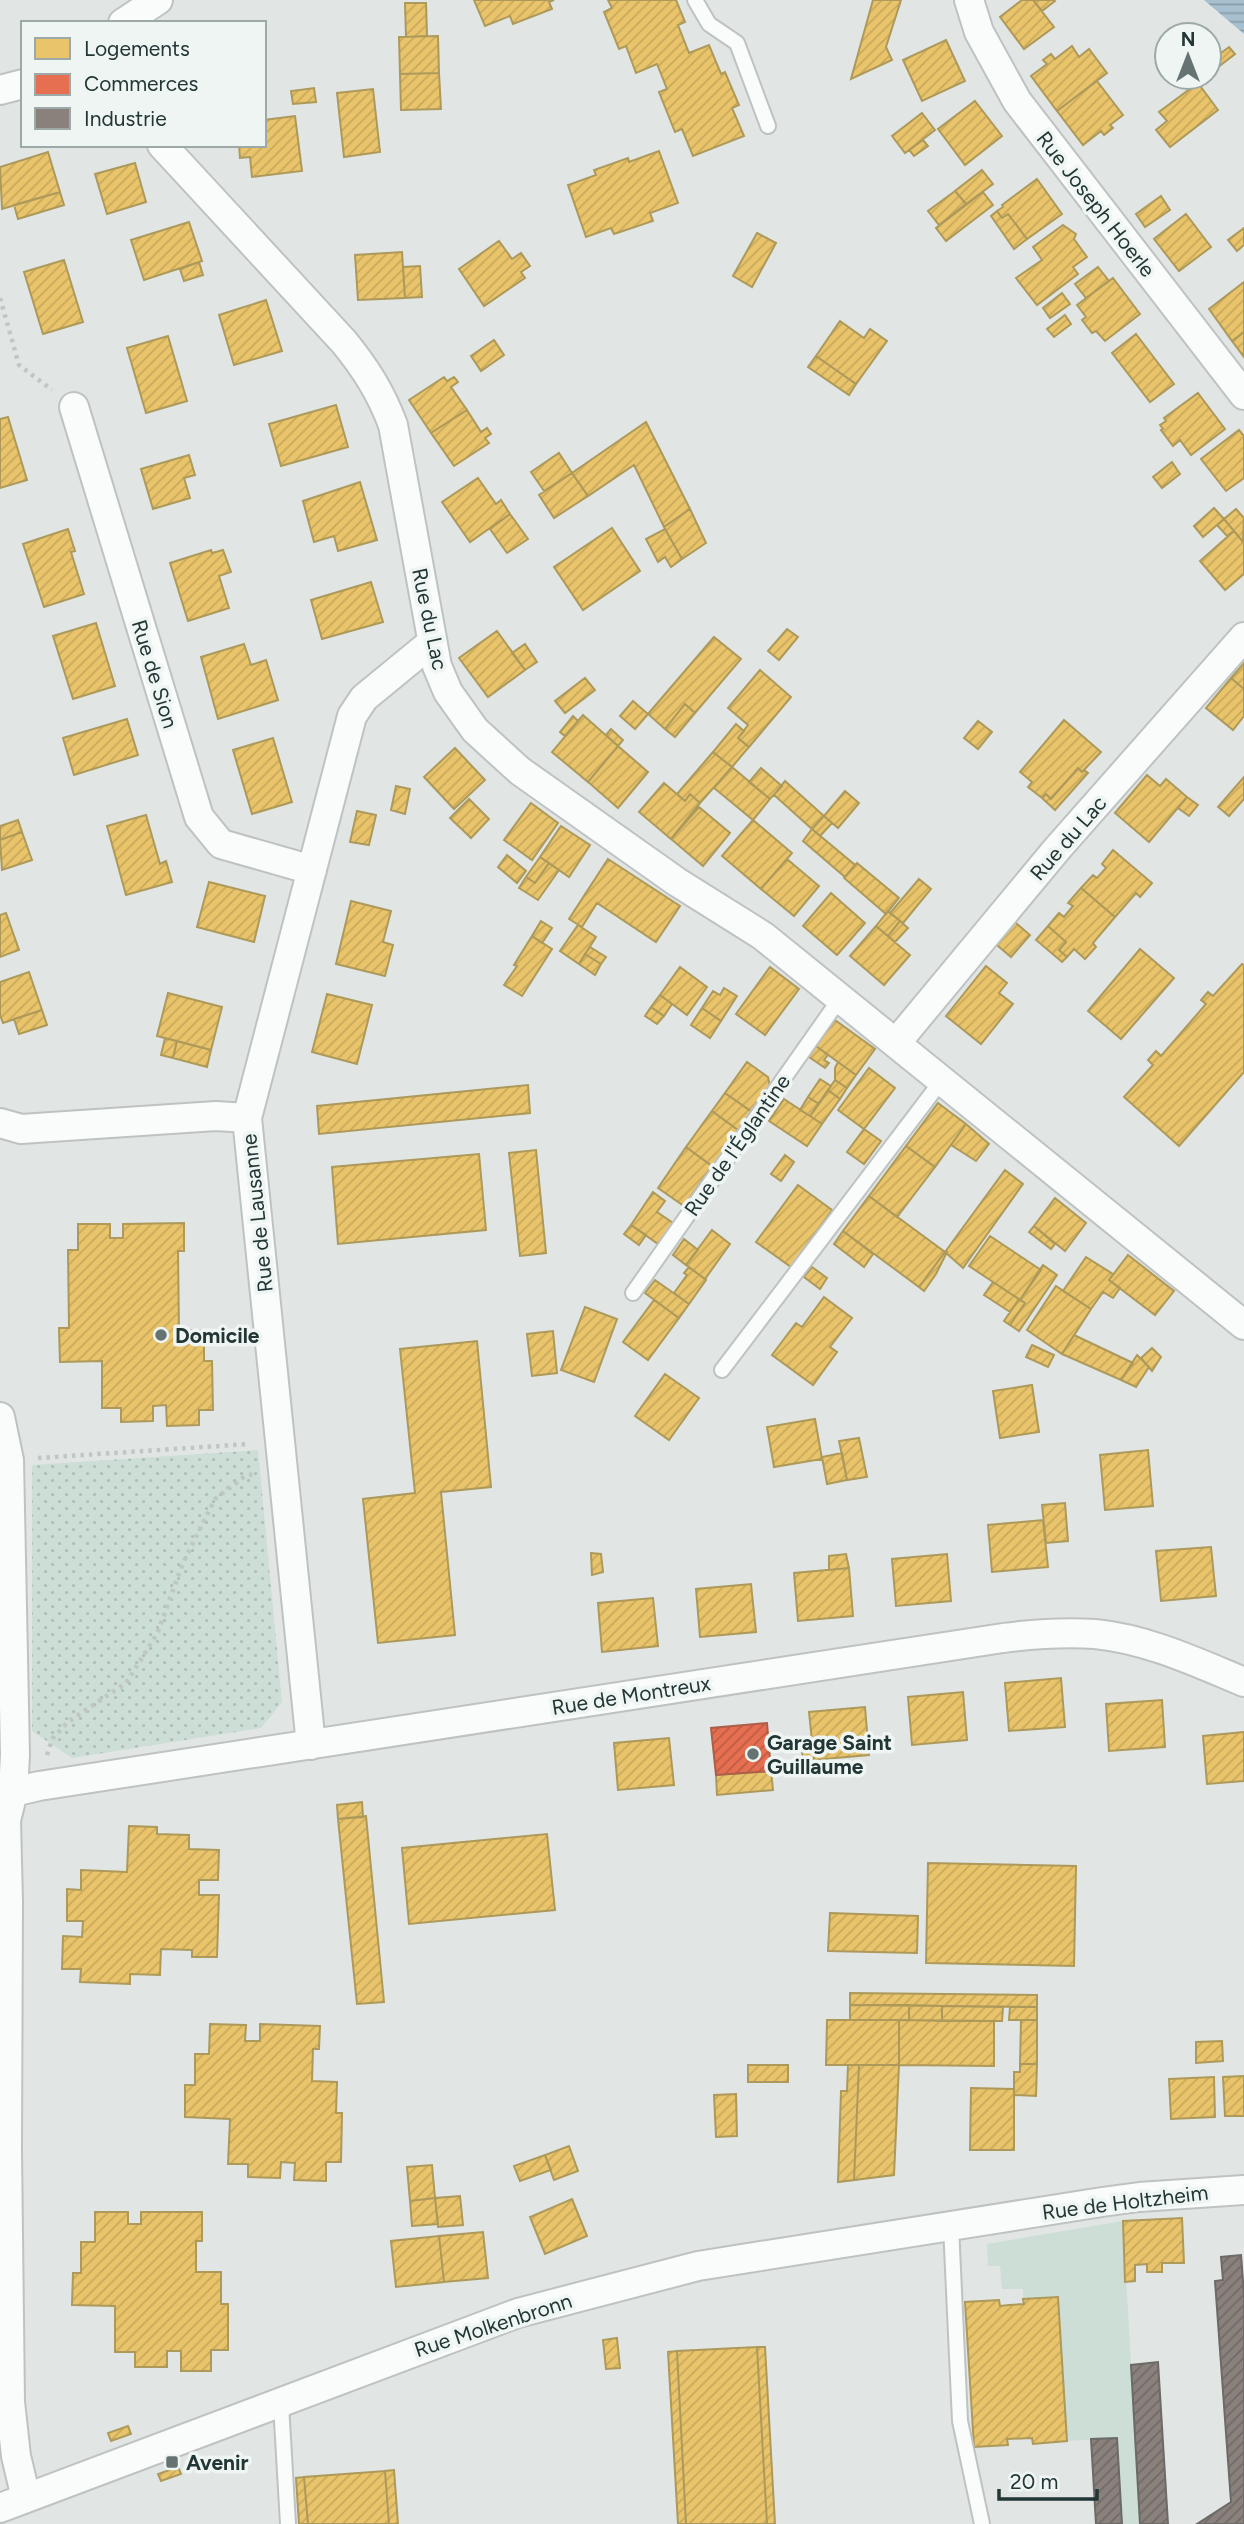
<svg xmlns="http://www.w3.org/2000/svg" width="1244" height="2524" viewBox="0 0 1244 2524" font-family="Figtree,sans-serif">
<defs>
<pattern id="park-dots" width="8" height="8" patternUnits="userSpaceOnUse" patternTransform="scale(1.75)"><rect width="8" height="8" fill="#ccded6"/><path d="M2 2h.1M6 6h.1" fill="none" stroke="#afbfb8" stroke-width="1.8" stroke-linecap="round"/></pattern>
<pattern id="water-rules" width="6" height="5" patternUnits="userSpaceOnUse" patternTransform="scale(1.75)"><rect width="6" height="5" fill="#a6c0d0"/><path d="M0 2.5h6" fill="none" stroke="#879daa"/></pattern>
<pattern id="homes-hatch" width="6" height="6" patternUnits="userSpaceOnUse" patternTransform="scale(1.75)"><rect width="6" height="6" fill="#e9c46a"/><path d="M-1 1l2-2M0 6l6-6M5 7l2-2" fill="none" stroke="#c8a95c"/></pattern>
<pattern id="shops-hatch" width="6" height="6" patternUnits="userSpaceOnUse" patternTransform="scale(1.75)"><rect width="6" height="6" fill="#e76f51"/><path d="M-1 1l2-2M0 6l6-6M5 7l2-2" fill="none" stroke="#bb5c44"/></pattern>
<pattern id="industry-hatch" width="6" height="6" patternUnits="userSpaceOnUse" patternTransform="scale(1.75)"><rect width="6" height="6" fill="#8a817c"/><path d="M-1 1l2-2M0 6l6-6M5 7l2-2" fill="none" stroke="#706a66"/></pattern>
</defs>
<rect width="100%" height="100%" fill="#e1e6e5"/>
<path fill="#ccded6" d="M1123,2221L1140,2524H1122L1117,2438L1067,2441L1058,2297L1023,2299V2289H1002L1000,2266H988L987,2244Z"/>
<path fill="url(#park-dots)" d="M258,1450L282,1702L261,1728L72,1758L32,1731V1465Z"/>
<path fill="url(#water-rules)" d="M1204,0H1244V34Z"/>
<path fill="url(#homes-hatch)" stroke="#ad995a" stroke-width="2" d="M474,0H554L549,2L552,9L513,24L510,16L485,26Z
M608,0H676L685,22L678,25L689,53L709,45L721,74L725,72L739,105L732,108L744,136L693,156L682,129L675,132L659,92L667,89L657,64L636,73L626,46L619,49L604,12L612,8Z
M873,0H901L886,47L892,60L851,79Z
M1022,0H1033L1054,27L1024,49L1000,17Z
M1033,0H1054L1055,1L1042,11Z
M405,3H426L427,36L406,37Z
M438,36L439,73L400,74L399,37Z
M946,40L965,81L922,101L903,60Z
M1072,46L1079,57L1089,49L1107,73L1057,111L1031,76L1047,64L1043,60L1051,54L1055,59Z
M1229,47L1235,54L1209,74V62Z
M439,73L441,109L401,110L400,74Z
M1097,81L1123,115L1110,125L1113,128L1104,135L1101,131L1083,145L1057,111Z
M1198,83L1218,110L1170,147L1156,130L1167,121L1159,112Z
M314,88L316,102L293,104L291,91Z
M373,89L380,152L344,157L337,93Z
M975,101L1002,136L965,165L938,129Z
M922,113L935,130L905,153L892,136Z
M295,116L302,171L252,177L250,157L240,158L239,145H264V120Z
M923,140L928,146L914,156L909,150Z
M659,151L678,203L650,213L653,221L614,234L611,228L586,237L568,185L596,175L594,170L628,158L629,162Z
M48,152L60,192L2,209L0,167Z
M135,163L146,202L107,214L95,174Z
M982,170L993,184L966,204L955,191Z
M1037,179L1062,214L1027,239L1008,214L1002,218L997,211L1003,207L1002,205Z
M955,191L966,204L939,225L928,211Z
M60,192L64,205L18,219L14,205Z
M983,192L993,205L946,241L936,228Z
M1161,196L1170,210L1145,227L1136,214Z
M997,211L1002,218L1008,214L1027,239L1014,249L991,216Z
M1186,214L1211,247L1179,271L1154,239Z
M189,222L202,261L144,280L131,240Z
M1063,225L1076,234L1074,239L1087,257L1073,267L1078,274L1037,305L1016,278L1042,260L1033,247Z
M1244,228V245L1237,251L1228,240Z
M757,233L776,243L752,287L733,276Z
M499,241L512,259L521,253L530,266L521,272L525,278L484,306L459,269Z
M402,252L405,298L358,300L355,255Z
M64,260L83,322L43,334L24,272Z
M199,262L203,275L184,281L180,269Z
M420,266L422,297L405,298L403,267Z
M1098,267L1109,281L1086,298L1075,284Z
M1113,278L1140,314L1105,341L1096,331L1092,333L1082,320L1086,317L1077,305Z
M1244,282V332L1232,341L1209,309Z
M1062,293L1070,304L1050,318L1043,308Z
M266,300L282,351L234,365L219,315Z
M1065,315L1071,324L1054,337L1047,329Z
M840,321L864,338L870,329L887,341L856,384L816,356Z
M1244,332V357L1232,341Z
M1136,334L1174,384L1150,402L1112,353Z
M168,336L187,401L146,413L127,348Z
M494,340L504,355L481,371L471,356Z
M816,356L856,384L849,395L808,367Z
M444,377L447,381L454,377L458,382L451,387L467,410L431,433L409,400Z
M1198,393L1225,429L1191,455L1180,440L1173,446L1161,430L1163,429L1160,425L1166,421L1164,418Z
M336,405L348,447L281,466L269,424Z
M467,410L481,432L487,428L491,434L485,438L489,443L454,466L431,433Z
M8,417L27,480L0,488V419Z
M646,422L690,509L664,527L634,465L588,496L572,473Z
M1239,430L1244,436V478L1226,491L1201,459Z
M559,453L572,473L544,491L531,472Z
M189,455L195,475L184,478L190,498L153,509L141,469Z
M1172,462L1180,474L1162,488L1153,477Z
M572,473L588,496L554,518L539,495Z
M478,478L496,504L501,500L510,514L470,542L442,502Z
M360,482L377,540L338,551L334,536L314,542L303,501Z
M1214,508L1224,519L1203,537L1194,526Z
M690,509L706,543L682,559L664,527Z
M1236,509L1244,518L1243,542L1224,519Z
M510,514L528,539L507,553L490,529Z
M1224,519L1234,531L1227,536L1217,525Z
M612,528L640,571L583,610L554,567Z
M68,529L75,551L71,552L84,594L44,607L23,544Z
M665,529L682,559L671,567L665,557L658,562L646,539Z
M1234,531L1244,543V574L1225,590L1200,561Z
M211,550L212,553L223,550L231,572L219,576L229,608L188,621L170,563Z
M371,582L383,622L322,639L311,600Z
M96,623L115,686L73,699L53,636Z
M787,629L798,637L779,660L768,651Z
M497,631L525,670L488,697L459,658Z
M714,637L741,659L695,713L685,704L665,729L648,714Z
M244,644L251,665L266,660L278,700L218,719L201,657Z
M525,644L537,662L525,670L512,653Z
M1244,663V689L1231,678Z
M760,670L791,697L749,747L738,738L748,725L728,708Z
M585,678L595,690L565,713L555,701Z
M1231,678L1244,689V716L1233,730L1206,708Z
M633,701L648,714L635,729L620,716Z
M685,704L695,713L675,737L665,729Z
M583,715L618,746L588,782L552,752Z
M573,716L578,721L565,736L560,732Z
M127,719L138,755L74,775L63,738Z
M1064,720L1101,752L1082,772L1078,768L1051,799L1046,794L1042,798L1028,787L1032,782L1020,772Z
M978,721L992,732L978,749L964,738Z
M736,724L744,731L738,738L749,747L732,767L713,752Z
M611,729L623,740L618,746L606,735Z
M273,738L292,802L252,814L233,750Z
M618,746L648,772L618,808L588,782Z
M455,748L485,780L454,809L424,777Z
M713,752L732,767L700,803L690,794L685,801L677,794Z
M732,767L770,799L753,820L714,788Z
M761,768L782,786L770,799L749,782Z
M1078,768L1082,772L1084,770L1088,773L1055,810L1042,798L1046,794L1051,799Z
M1147,775L1160,786L1166,779L1187,797L1149,842L1115,813Z
M1244,777V799L1229,816L1218,807Z
M785,781L824,816L812,829L774,795Z
M664,783L685,801L690,794L700,803L671,839L639,812Z
M396,786L410,789L405,814L391,810Z
M845,791L859,803L838,828L824,816Z
M1187,797L1198,805L1189,816L1178,808Z
M469,799L489,819L471,838L450,818Z
M531,803L558,823L532,860L504,840Z
M699,807L730,833L703,866L671,839Z
M357,811L376,815L369,845L350,842Z
M146,815L160,864L166,861L172,882L126,895L107,826Z
M824,816L832,823L820,836L812,829Z
M18,820L22,832L0,840V826Z
M753,820L792,853L761,889L722,856Z
M561,826L590,845L569,877L540,857Z
M812,829L855,865L845,877L803,841Z
M22,832L32,860L2,870L0,840Z
M1113,850L1152,883L1140,897L1136,893L1115,917L1081,888L1093,875L1097,878L1106,868L1102,864Z
M507,855L526,871L517,883L498,867Z
M540,857L549,863L535,883L526,877Z
M608,859L680,906L656,942L597,903L582,927L569,919Z
M787,859L819,886L794,916L761,889Z
M549,863L559,870L538,900L519,888L526,877L535,883Z
M857,863L899,898L886,914L844,878Z
M919,879L931,889L903,923L890,913Z
M209,882L265,896L254,942L197,927Z
M1081,888L1115,917L1093,943L1096,947L1085,959L1074,949L1067,957L1059,950L1066,942L1048,926L1059,913L1064,917L1073,906L1068,903Z
M831,893L865,923L837,955L803,926Z
M351,901L391,911L383,942L393,945L385,976L336,964Z
M888,911L900,921L888,936L876,926Z
M6,913L19,950L0,957V915Z
M1010,918L1030,935L1011,957L991,940Z
M541,921L552,928L542,943L532,936Z
M900,921L908,928L895,942L888,936Z
M578,925L596,937L579,964L560,951Z
M876,926L910,955L884,985L850,956Z
M1048,926L1066,942L1059,950L1067,957L1062,962L1036,940Z
M532,936L552,949L522,996L504,985L517,966L514,965Z
M590,947L606,957L601,964L585,954Z
M1140,949L1174,978L1121,1039L1088,1011Z
M585,954L601,964L595,975L579,964Z
M1242,964L1244,965V1072L1179,1146L1124,1097L1153,1065L1148,1060L1156,1051L1161,1056L1206,1004L1201,1000L1208,992L1213,996Z
M986,966L1007,983L999,993L1013,1004L981,1044L946,1016Z
M680,967L707,987L687,1015L660,995Z
M770,967L799,989L765,1035L736,1014Z
M29,972L42,1010L3,1023L0,1015V982Z
M724,988L737,996L721,1021L702,1008L713,991L720,995Z
M168,993L222,1007L211,1050L157,1036Z
M327,994L372,1005L357,1064L312,1052Z
M660,995L672,1004L664,1016L651,1007Z
M651,1007L664,1016L657,1024L645,1016Z
M702,1008L721,1021L710,1038L691,1025Z
M42,1010L47,1025L19,1034L14,1019Z
M835,1020L875,1049L856,1075L816,1046Z
M165,1038L177,1041L173,1058L161,1055Z
M177,1041L211,1050L207,1067L173,1058Z
M816,1046L828,1055L824,1060L829,1063L825,1068L809,1057Z
M747,1062L768,1077L771,1091L755,1114L725,1093Z
M838,1062L856,1075L847,1088L835,1080V1068Z
M869,1068L895,1088L864,1129L838,1110Z
M820,1079L831,1086L819,1104L808,1097Z
M835,1080L847,1088L840,1099L828,1090Z
M528,1085L530,1113L319,1134L317,1106Z
M828,1090L840,1099L822,1124L810,1116Z
M725,1093L755,1114L742,1133L712,1111Z
M808,1097L819,1104L810,1116L800,1110Z
M784,1099L822,1124L807,1146L769,1121Z
M938,1103L966,1124L935,1167L906,1146Z
M712,1111L742,1133L716,1169L686,1147Z
M966,1124L989,1144L976,1161L951,1145Z
M864,1129L881,1141L864,1164L847,1152Z
M906,1146L935,1167L897,1217L869,1196Z
M686,1147L712,1166L684,1206L658,1188Z
M536,1150L546,1253L520,1256L509,1153Z
M479,1154L486,1230L338,1244L332,1167Z
M785,1155L794,1162L781,1181L771,1174Z
M1005,1170L1023,1184L963,1268L945,1252Z
M798,1185L832,1210L791,1267L756,1242Z
M653,1192L665,1201L657,1212L676,1225L661,1246L631,1225Z
M869,1196L945,1252L919,1287L843,1231Z
M1055,1198L1086,1223L1065,1251L1034,1226Z
M184,1223V1251H178L179,1330H204V1361H212L213,1410H199V1425L167,1426L166,1405L153,1406V1421L121,1422V1408H102V1361L60,1362L59,1328H69L68,1250H78V1224H110V1238H123V1224Z
M631,1225L646,1235L639,1245L624,1234Z
M1034,1226L1055,1244L1051,1249L1029,1232Z
M712,1230L730,1244L705,1279L686,1265Z
M843,1231L873,1254L864,1267L834,1244Z
M990,1236L1041,1270L1020,1300L969,1266Z
M684,1239L698,1250L686,1265L673,1255Z
M945,1252H947L936,1274L924,1291L919,1287Z
M1128,1255L1174,1291L1155,1315L1109,1280Z
M1086,1257L1113,1274L1109,1280L1120,1288L1113,1298L1103,1292L1091,1309L1063,1291Z
M1043,1265L1057,1275L1019,1331L1010,1325L1025,1303L1020,1300Z
M689,1267L706,1280L689,1304L674,1293L687,1275L684,1273Z
M812,1267L827,1278L820,1289L804,1277Z
M655,1280L689,1304L679,1318L645,1293Z
M993,1282L1019,1299L1010,1312L984,1295Z
M1056,1286L1091,1309L1062,1354L1027,1330Z
M824,1297L852,1318L830,1347L837,1352L813,1385L772,1355L796,1323L802,1327Z
M1019,1299L1025,1303L1010,1325L1004,1321Z
M654,1300L679,1318L648,1360L623,1342Z
M585,1307L617,1319L594,1382L561,1370Z
M553,1331L557,1373L532,1376L527,1334Z
M1074,1335L1133,1363L1121,1380L1062,1354Z
M477,1341L491,1487L441,1492L455,1635L378,1643L363,1499L415,1493L400,1349Z
M1032,1345L1054,1355L1048,1367L1026,1357Z
M1152,1348L1161,1357L1152,1371L1141,1358Z
M1137,1355L1149,1367L1136,1387L1121,1380Z
M665,1374L699,1398L669,1440L635,1416Z
M1032,1385L1039,1432L1000,1438L993,1391Z
M815,1419L822,1459L774,1467L767,1427Z
M859,1438L867,1477L847,1480L839,1441Z
M1148,1450L1153,1506L1105,1510L1100,1455Z
M842,1453L847,1480L827,1484L822,1457Z
M1065,1503L1068,1541L1046,1543L1042,1505Z
M1043,1520L1048,1567L992,1572L988,1525Z
M1211,1547L1216,1596L1161,1601L1156,1551Z
M591,1553L601,1554L603,1572L592,1575Z
M846,1554L849,1568L829,1570V1556Z
M947,1554L951,1601L896,1606L892,1559Z
M849,1568L853,1616L798,1621L794,1573Z
M751,1584L756,1632L700,1637L696,1589Z
M653,1598L658,1646L602,1652L598,1603Z
M1061,1678L1065,1727L1009,1731L1005,1683Z
M963,1692L967,1740L912,1745L908,1697Z
M1162,1700L1165,1747L1109,1751L1106,1704Z
M865,1707L869,1755L814,1760L809,1712Z
M1244,1732V1781L1207,1784L1203,1736Z
M669,1738L674,1785L618,1790L614,1743Z
M811,1738L814,1760L803,1761L801,1739Z
M771,1771L773,1790L717,1795L716,1775Z
M362,1802L363,1817L338,1819L337,1805Z
M366,1816L384,2002L357,2004L338,1819Z
M129,1826L157,1827V1834L189,1835V1849L219,1850L218,1880H199V1895H219L217,1957H192V1950L161,1949L160,1975L130,1974V1984L80,1982L81,1969H62L63,1936L82,1937L83,1921H67V1889L81,1890V1870L127,1872Z
M547,1834L555,1910L409,1924L402,1848Z
M928,1863L1076,1866L1074,1966L926,1963Z
M830,1913L918,1916L917,1953L828,1951Z
M850,1993L1037,1995V2007L850,2005Z
M850,2005H909V2020H850Z
M909,2005L942,2006V2021L909,2020Z
M942,2006L1003,2007L1002,2021H942Z
M1010,2007H1037V2020H1009Z
M827,2020H899V2065H826Z
M899,2020L994,2021V2066L899,2065Z
M1021,2020H1037V2064H1020Z
M210,2024L246,2025L245,2041H260V2024L320,2026L319,2049H313L312,2081L337,2082L336,2113H342L341,2162H326V2181L294,2180L295,2163L281,2162L280,2178L248,2177V2164H228L230,2119L185,2117V2085H195V2054H209Z
M1222,2041L1223,2061L1196,2063V2042Z
M1020,2064H1037L1036,2096L1014,2095V2072H1020Z
M748,2065H788V2082H748Z
M848,2065H859L854,2180L838,2182L841,2091H847Z
M859,2065H899L894,2175L854,2180Z
M1244,2076V2116H1225L1223,2077Z
M1214,2077L1215,2117L1171,2119L1169,2079Z
M971,2088L1014,2089V2150H970Z
M736,2094L737,2136L716,2137L714,2095Z
M569,2146L578,2171L554,2180L545,2155Z
M545,2155L551,2170L520,2181L514,2166Z
M432,2165L435,2198L410,2201L407,2167Z
M460,2196L463,2225L438,2227L435,2198Z
M435,2198L438,2224L412,2226L410,2201Z
M572,2199L587,2236L545,2254L530,2217Z
M95,2212H128V2224H141V2212H202V2241H196V2272H221V2304H228V2350H211V2371H181V2351H167V2367H135V2352H115V2306L72,2305L73,2273H81V2242H95Z
M1182,2218L1184,2263H1162V2272H1147V2264L1135,2265V2281L1125,2282L1123,2221Z
M483,2232L488,2278L444,2282L439,2236Z
M439,2236L444,2282L396,2287L391,2241Z
M1058,2297L1067,2441L1033,2444L1032,2438L1007,2439L1008,2445L974,2447L965,2302L999,2300L1000,2306L1009,2305L1024,2304L1023,2299Z
M617,2338L620,2368L606,2369L603,2340Z
M757,2347H765L775,2524H767Z
M757,2347L767,2524H686L677,2351Z
M677,2351L686,2524H678L668,2352Z
M128,2426L131,2434L111,2441L108,2433Z
M178,2467L181,2474L161,2481L158,2474Z
M394,2470L398,2524H389L385,2471Z
M385,2471L389,2524H308L304,2477Z
M304,2477L308,2524H299L296,2478Z"/>
<path fill="url(#shops-hatch)" stroke="#ac5e49" stroke-width="2" d="M767,1723L771,1771L716,1775L711,1728Z"/>
<path fill="url(#industry-hatch)" stroke="#6b6a67" stroke-width="2" d="M1241,2255L1244,2294V2524H1197L1231,2502L1215,2281L1223,2280L1221,2257Z
M1158,2362L1168,2524H1140L1131,2365Z
M1117,2438L1122,2524H1096L1091,2439Z"/>
<g fill="none" stroke-linecap="round" stroke-linejoin="round">
<defs>
<path id="lane" d="M695,0L709,24L737,43L768,126
M633,1293L841,997
M722,1370L942,1080
M951,2226L960,2421L982,2524
M281,2404L288,2524"/>
<path id="street" d="M969,0L979,32L1017,101L1244,395
M123,23L158,0
M0,90L23,84
M162,145L344,342C366,369 381,393 393,425L437,666L448,692L475,730L520,771L677,882L763,936L1244,1325
M74,407L199,817L221,844L312,870
M896,1043L1057,849L1244,637
M0,1123L21,1129L216,1116L247,1118
M0,1417L9,1460L15,1755L13,1792L6,1820L8,1902L7,2149L10,2402L16,2456L26,2498
M311,1745L247,1118L352,716L364,698L431,643
M13,1792L39,1786L1003,1638C1034,1634 1064,1632 1095,1634C1147,1639 1196,1662 1244,1682
M0,2508L518,2313L698,2266L1102,2202L1139,2197L1244,2190"/>
</defs>
<use href="#lane" stroke="#bec3c2" stroke-width="18"/>
<use href="#street" stroke="#bec3c2" stroke-width="32"/>
<path stroke="#bfc6c5" stroke-width="4.5" stroke-dasharray="3.5 5" stroke-linecap="butt" d="M0,298L19,365L52,390
M38,1458L249,1444
M47,1755L52,1739L68,1722L126,1683L157,1634L183,1563L215,1499L245,1476L254,1474"/>
<use href="#lane" stroke="#fafbfb" stroke-width="14"/>
<use href="#street" stroke="#fafbfb" stroke-width="28"/>
</g>
<g fill="#657473" stroke="#eef5f3" stroke-width="2.5">
<circle cx="161" cy="1335" r="7"/>
<circle cx="753" cy="1754" r="7"/>
<rect x="165" y="2455" width="14" height="14" rx="3.5"/>
</g>
<g text-anchor="middle" dominant-baseline="central" stroke-width="7" stroke-linejoin="round" paint-order="stroke">
<g font-size="21" fill="#223635" stroke="#eef5f3">
<text transform="translate(1096 204) rotate(52)">Rue Joseph Hoerle</text>
<text transform="translate(430 619) rotate(78)">Rue du Lac</text>
<text transform="translate(155 674) rotate(73)">Rue de Sion</text>
<text transform="translate(1068 838) rotate(-49)">Rue du Lac</text>
<text transform="translate(737 1145) rotate(-55)">Rue de l'Églantine</text>
<text transform="translate(257 1213) rotate(-96)">Rue de Lausanne</text>
<text transform="translate(631 1695) rotate(-9)">Rue de Montreux</text>
<text transform="translate(1125 2202) rotate(-7)">Rue de Holtzheim</text>
<text transform="translate(493 2325) rotate(-18)">Rue Molkenbronn</text>
</g>
<g font-size="21" font-weight="bold" fill="#223635" stroke="#eef5f3" text-anchor="start">
<text x="175" y="1335">Domicile</text>
<text x="767" y="1742">Garage Saint<tspan x="767" dy="24">Guillaume</tspan></text>
<text x="186" y="2462">Avenir</text>
</g>
</g>
<rect x="21" y="21" width="245" height="126" fill="#eef5f3" stroke="#9ca9a7" stroke-width="2"/>
<rect x="35" y="38" width="35" height="21" fill="#e9c46a" stroke="#9ca9a7" stroke-width="2"/>
<text x="84" y="56" font-size="21" fill="#223635">Logements</text>
<rect x="35" y="74" width="35" height="21" fill="#e76f51" stroke="#9ca9a7" stroke-width="2"/>
<text x="84" y="91" font-size="21" fill="#223635">Commerces</text>
<rect x="35" y="108" width="35" height="21" fill="#8a817c" stroke="#9ca9a7" stroke-width="2"/>
<text x="84" y="126" font-size="21" fill="#223635">Industrie</text>
<g transform="translate(1188 56)"><circle r="33" fill="#eef5f3" stroke="#9ca9a7" stroke-width="2"/>
<path d="M0-5L12 26L0 18L-12 26Z" fill="#657473"/>
<text y="-10" font-size="19" font-weight="bold" text-anchor="middle" fill="#223635">N</text>
</g>
<path d="M999 2489v10h98v-10" fill="none" stroke="#223635" stroke-width="3.5"/>
<text x="1010" y="2489" font-size="21" fill="#223635" stroke="#eef5f3" stroke-width="5" paint-order="stroke">20 m</text>
</svg>
